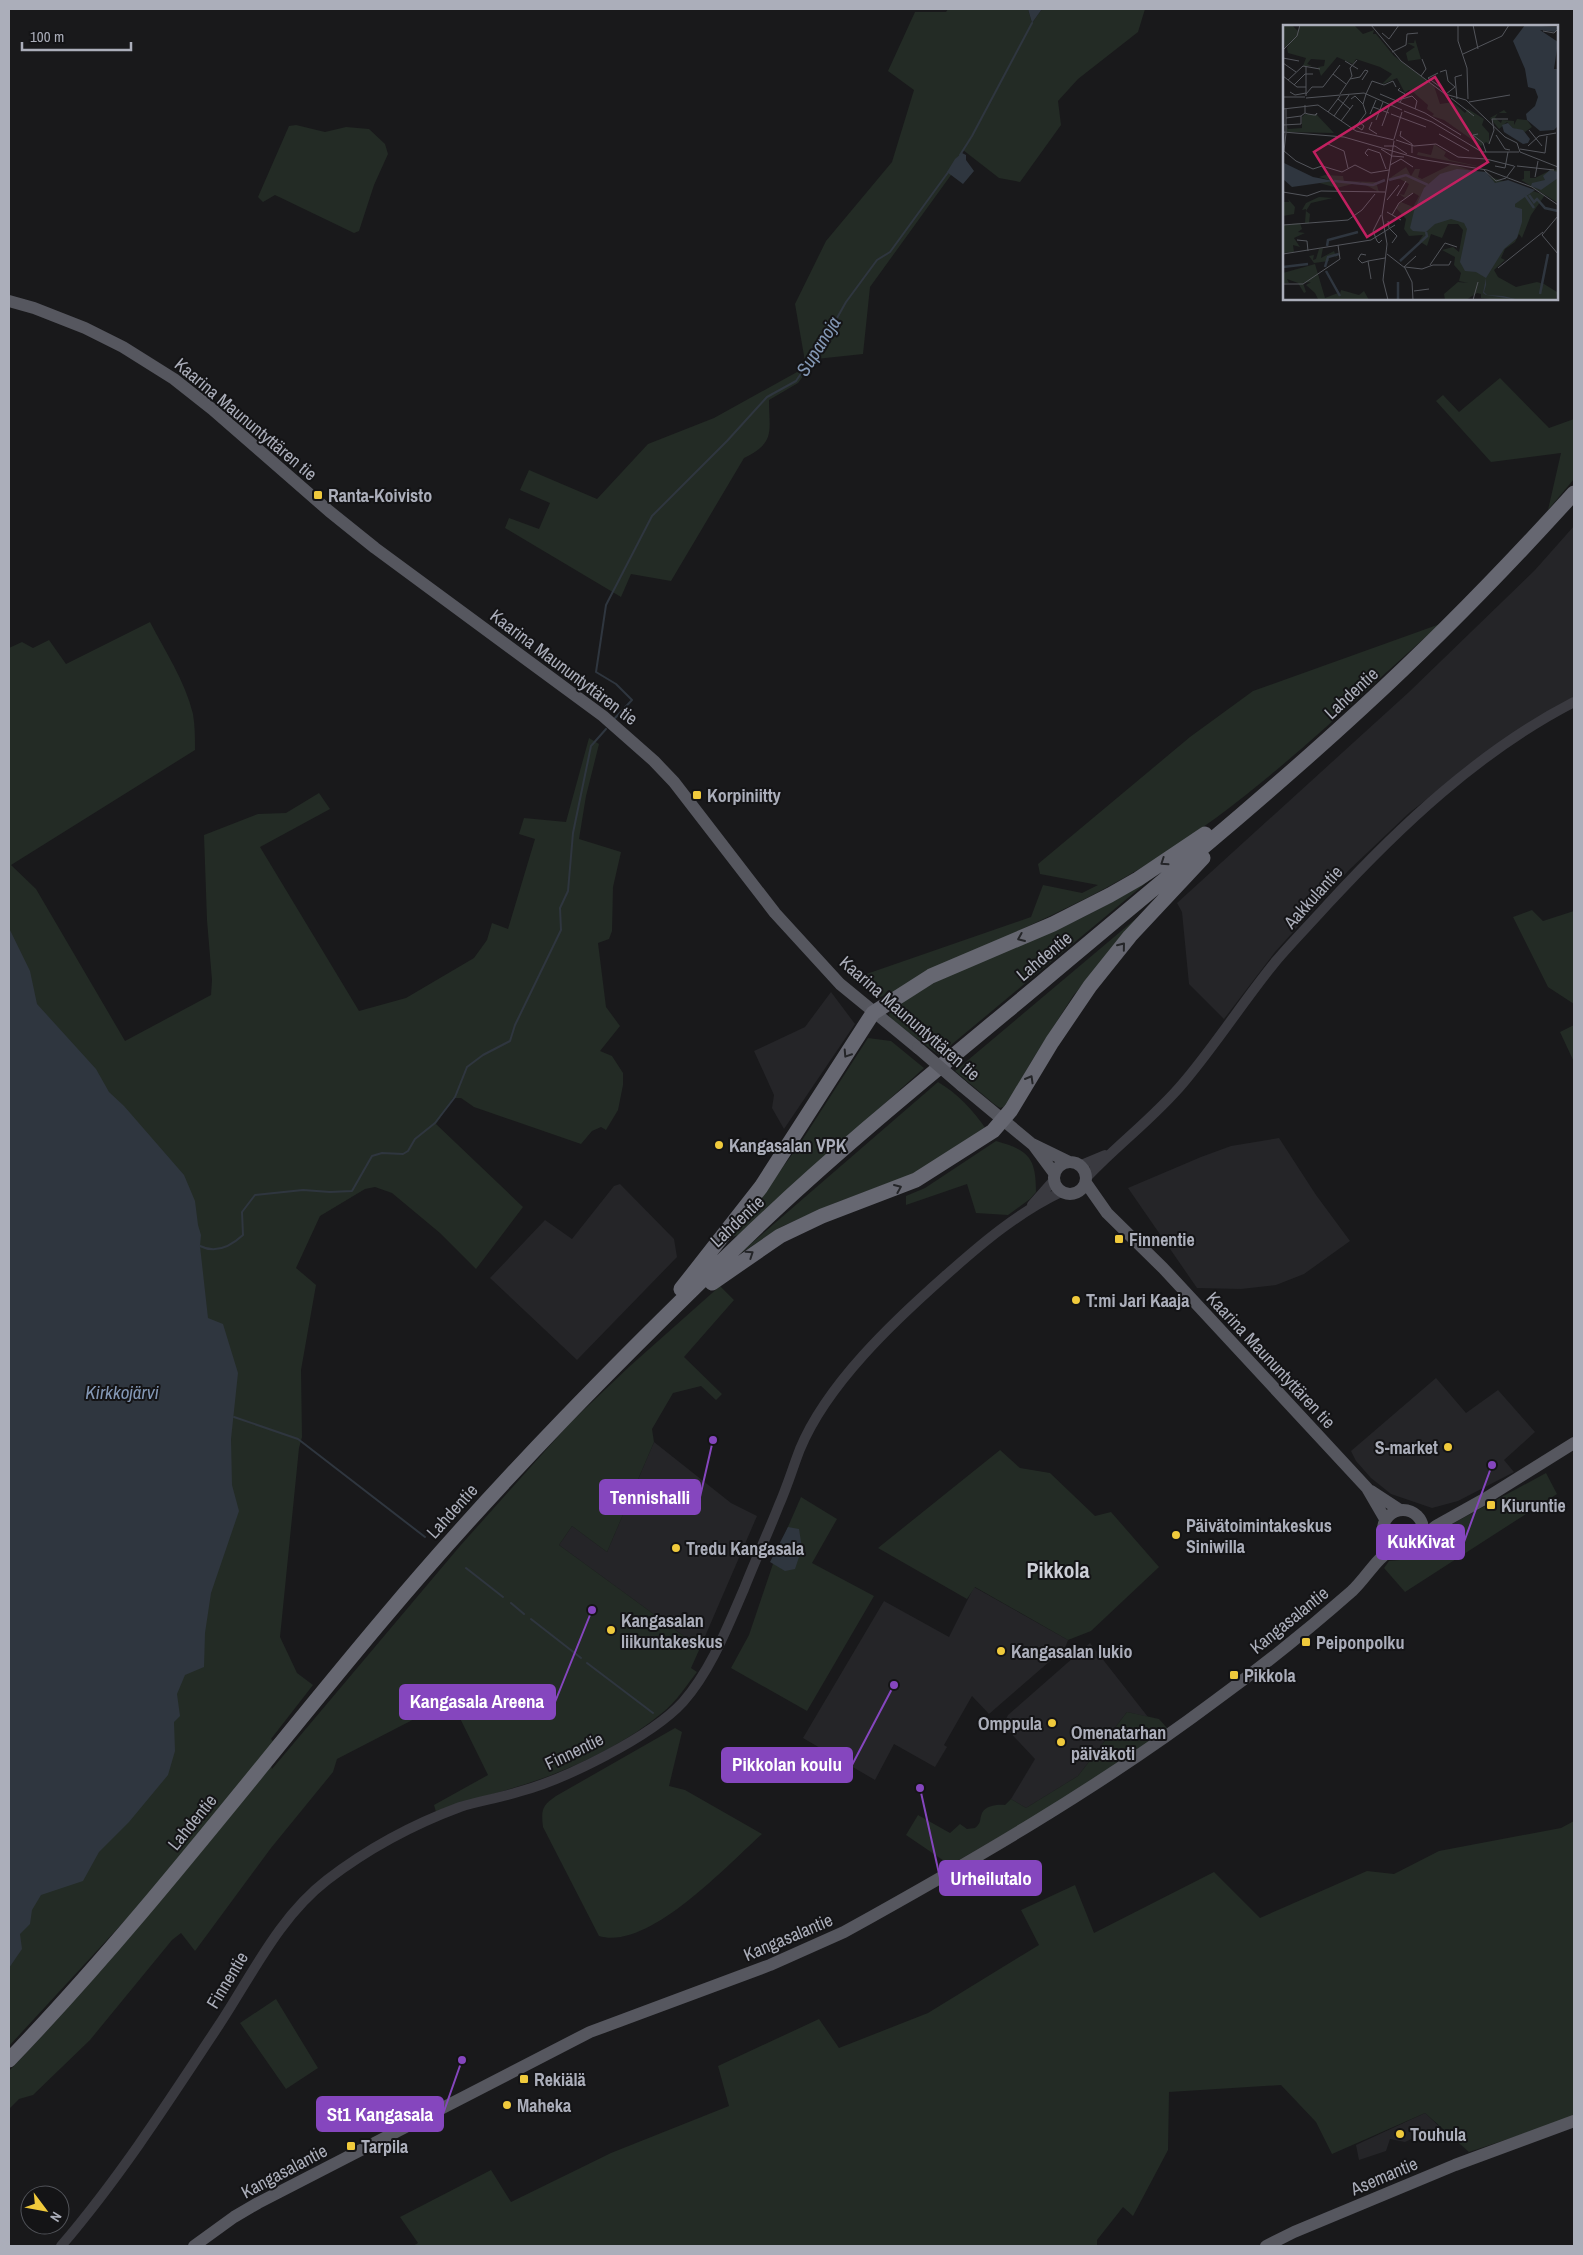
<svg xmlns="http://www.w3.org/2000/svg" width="1583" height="2255" viewBox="0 0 1583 2255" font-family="'Archivo Narrow',sans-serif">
<rect width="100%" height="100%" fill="#19191b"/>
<path fill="#252528" d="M1574,526V698L1497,745L1409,813L1348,871L1275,952L1224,1019L1189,984L1182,912L1177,903L1409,692L1535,570Z
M831,992L855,1024L784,1129L772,1108L774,1095L754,1051L805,1027Z
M1279,1138L1316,1195L1350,1241L1304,1274L1276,1285L1241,1289L1197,1288L1128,1188L1201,1157L1231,1146Z
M620,1184L674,1239L677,1257L577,1360L490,1278L545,1220L572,1239L614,1186Z
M1436,1378L1466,1413L1498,1390L1535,1432L1504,1460L1514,1472L1458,1501L1432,1508L1391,1494L1371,1478L1356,1461L1351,1451Z
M654,1442L731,1503L757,1516L700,1648L559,1545L572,1526L607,1552Z
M974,1587L1068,1640L1065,1648L989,1714L972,1696L944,1745L947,1747L935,1767L894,1744L875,1780L803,1738L884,1601L949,1637Z
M1090,1643L1148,1717L1127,1712L1078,1776L1026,1808L1011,1799L1035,1759L1003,1725L1008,1715Z
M1425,2113L1440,2127L1442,2143L1437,2141L1433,2129L1405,2142L1390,2139L1386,2151L1359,2160L1356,2145Z"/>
<path fill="#232b25" d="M948,9H1028L1032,23L1042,9H1145L1138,32L1078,79L1058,101L1061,125L1020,182L999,178L963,150L951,175L870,287L863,354L816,359L798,383L769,400C769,432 776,442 744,458L671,581L631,574L621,597L505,528L509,518L539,529L550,503L520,490L529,470L597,499L648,444L714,418L806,367L795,304L826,241L892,162L914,90L888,71L915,12H946Z
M296,125L325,132L346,127L369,129L385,144L388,154L374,185L359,231L354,233L275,195L263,202L258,197L289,126Z
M1500,378L1549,428L1574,419V479L1548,510L1561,453L1491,462L1436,401L1443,395L1459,412Z
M150,622C165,651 185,681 193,714C195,726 195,738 195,750L11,865L36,889L125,1041L211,995L212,980L207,920L204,835L258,814L286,813L319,793L330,809L260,847L359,1011L406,998L474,958L487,940L492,923L508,929L535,839L519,834L524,818L566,822L589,738L599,744L586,796L579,839L621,852L613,887L612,931L609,939L598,943L606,1007L620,1026L600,1051L612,1056L623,1073V1085L618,1110L606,1130L601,1127L592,1131L581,1144L474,1107L461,1098H453L436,1124L523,1207L476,1269L440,1233L392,1193L375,1187L365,1189L320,1216L296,1268L316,1285L301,1370L302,1437L299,1448L280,1637L297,1673L313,1685L271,1739L274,1742L142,1902L9,2046V648L22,642L33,648L49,640L66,664Z
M1440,624C1350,704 1262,792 1160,856C1114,886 1065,909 1016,932C975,952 934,973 894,993L876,998L852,979L1031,917L1043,885L1082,893L1098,885L1040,874L1038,864L1190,737L1253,691Z
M1153,877L939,1055L890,1019L889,1014C942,968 1011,952 1073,922C1101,909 1127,893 1153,877Z
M1532,910L1543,921L1574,911V1004L1548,987L1513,917Z
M1139,916L1073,996L1031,1062L1006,1106L1000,1108L994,1104L955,1071Z
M1574,1025V1062L1560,1032Z
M868,1038L891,1041L924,1068L739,1235L732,1237L799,1145Z
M938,1082C957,1093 973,1110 986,1129L913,1174L835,1203L783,1226L738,1255Z
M996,1141C1029,1150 1036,1158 1036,1192L1030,1199L1008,1215L976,1213L967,1184L906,1205V1196L925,1188Z
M720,1286L734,1300L684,1357L722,1394L716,1400L701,1386L673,1393L652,1429L654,1442L607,1552L572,1526L559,1545L700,1648L691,1668L697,1672C686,1686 676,1702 662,1713C630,1740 588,1761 549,1776C512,1790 473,1798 436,1812L434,1805L488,1775L451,1700L337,1759L333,1772L271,1848L195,1951L181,1933L172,1940L90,2040L33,2095L19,2099L9,2109V2071C102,1974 186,1871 271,1766L272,1769L460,1546L570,1423L630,1366Z
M1000,1450L1020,1468L1050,1473L1095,1516L1111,1512L1159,1567L1091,1631L1068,1640L975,1587L967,1599L878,1548Z
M1546,1473L1557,1494L1405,1592L1384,1568L1389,1561L1410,1559L1421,1552L1441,1530Z
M801,1497L837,1519L812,1563L874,1596L807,1711L731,1668L749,1635L777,1552Z
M1127,1712L1159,1719L1168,1729L1107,1776L950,1865L906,1835L918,1815L950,1833L960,1824L967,1829L975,1828C982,1822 979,1820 982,1813C986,1805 999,1804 1005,1805L1011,1799L1026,1808L1078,1776Z
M675,1728L682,1732L669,1786L685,1790L762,1834C727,1865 649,1951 599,1936L543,1827C541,1809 542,1806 556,1796Z
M1574,1821V2117L1469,2152L1425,2113L1332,2154L1316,2122L1281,2085L1169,2092L1168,2150L1133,2216L1123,2207L1097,2240V2246H413L418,2243L400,2217L491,2170L511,2202L611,2153L729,2106L718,2066L819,2019L839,2048L928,2013L1039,1945L1021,1910L1075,1885L1094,1933L1214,1872L1260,1918L1367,1871L1394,1874L1439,1851L1561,1828Z
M276,1999L318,2068L286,2089L240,2023Z"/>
<path fill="#2f363f" d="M1028,9H1042L1032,23Z
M962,153L966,155V160L974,171L963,184L947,172L955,159Z
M9,928L30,971L37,1004L96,1069L109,1092L124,1106L184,1175L195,1201L198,1225L201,1235L200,1246L208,1318L223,1324L238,1373L231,1439L232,1485L239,1511L211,1593L205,1633L204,1667L185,1675L177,1694L180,1716L174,1722L175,1751L168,1775L129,1822L99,1852L83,1881L41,1895L32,1910L30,1924L20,1934L22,1949L9,1968Z
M788,1527L799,1529L802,1548L795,1569L785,1571L770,1562Z"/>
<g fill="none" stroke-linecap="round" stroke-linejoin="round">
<path stroke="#2f363f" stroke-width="2" d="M960,155L972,136L1032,23
M615,718L632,700L616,684L596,672L606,605L652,516L727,441L767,397L796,381L828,334L846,302L877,260L890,252L949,171
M200,1246C216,1254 230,1247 243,1235L242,1212L255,1195L303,1190L330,1192L352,1191L372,1156L382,1153L403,1154L408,1151L415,1139L435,1123L455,1097L467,1067L483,1055L510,1041L515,1025L561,930L560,908L568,891L573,833L591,746L606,729
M234,1417L298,1439L425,1537
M466,1568L503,1597
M511,1603L524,1614
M531,1619L581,1658
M587,1663L653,1713"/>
<path stroke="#3a3a40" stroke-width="10" d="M1081,1165L1105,1155
M1087,1177C1118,1144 1155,1117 1184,1082C1217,1043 1244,1000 1276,961C1292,942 1310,924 1327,905C1399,827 1479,751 1574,702
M1032,1205L1054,1180
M61,2246C120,2177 169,2101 219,2025C252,1975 279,1917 327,1880C366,1850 414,1824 460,1807C479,1801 499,1798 518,1792C564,1780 651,1737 683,1702C711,1670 727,1628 744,1589C755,1561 768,1533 779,1505C787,1487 793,1467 800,1449C827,1384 893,1322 945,1276C981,1244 1017,1213 1061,1192"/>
<path stroke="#56575f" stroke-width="12" d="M9,301L34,308L85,328L123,347L174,379L212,409L329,511L375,548L603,716L654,761L674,782L775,913L840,984L918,1048
M962,1086L1032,1144L1069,1162
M1034,1146L1054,1173
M1054 1178a16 16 0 1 1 32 0a16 16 0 1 1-32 0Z
M1086,1183L1107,1213L1163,1268L1367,1488L1385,1519
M1371,1491L1400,1510
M1383 1530a20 20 0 1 1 40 0a20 20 0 1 1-40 0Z
M1422,1537L1436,1526L1486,1498L1574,1443
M194,2246L234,2217L258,2203L590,2032L770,1965L844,1932C972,1861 1099,1788 1216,1700C1263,1666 1309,1629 1352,1591C1367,1577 1376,1558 1394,1548
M1266,2246L1294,2232L1455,2165L1574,2121"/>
<path stroke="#666771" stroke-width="15" d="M712,1283L780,1236L822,1216L916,1180L993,1131L1011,1110L1052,1042L1090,986L1130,936L1203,858
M681,1289L761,1187L873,1013L931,976L1053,924L1110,895L1138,879L1205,834
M9,2060C143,1921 259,1766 384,1618C499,1481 625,1354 753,1231C845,1143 944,1064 1041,983C1149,892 1259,803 1363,707C1437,639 1507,567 1574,493"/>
<path stroke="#56575f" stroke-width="12" d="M918,1048L962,1086"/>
</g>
<defs><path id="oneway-chevron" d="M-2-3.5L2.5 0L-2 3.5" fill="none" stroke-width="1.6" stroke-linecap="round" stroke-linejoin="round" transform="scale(1.25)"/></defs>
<g stroke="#242528">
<use href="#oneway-chevron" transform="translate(1164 862) rotate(146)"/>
<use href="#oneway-chevron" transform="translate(1021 938) rotate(157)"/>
<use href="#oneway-chevron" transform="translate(1122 946) rotate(-51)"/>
<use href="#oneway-chevron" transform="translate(847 1054) rotate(123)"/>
<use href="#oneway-chevron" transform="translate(1030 1079) rotate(-60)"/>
<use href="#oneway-chevron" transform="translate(898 1188) rotate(-23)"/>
<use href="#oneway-chevron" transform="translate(750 1254) rotate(-34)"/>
</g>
<g fill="#f0ca3c" stroke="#141416" stroke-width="2">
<rect x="313" y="490" width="10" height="10" rx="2.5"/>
<rect x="692" y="790" width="10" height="10" rx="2.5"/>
<circle cx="719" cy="1145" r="5"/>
<rect x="1114" y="1234" width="10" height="10" rx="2.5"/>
<circle cx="1076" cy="1300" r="5"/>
<circle cx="1448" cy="1447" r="5"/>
<rect x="1486" y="1500" width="10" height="10" rx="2.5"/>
<circle cx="1176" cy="1535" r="5"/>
<circle cx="676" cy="1548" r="5"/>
<circle cx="611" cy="1630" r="5"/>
<rect x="1301" y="1637" width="10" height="10" rx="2.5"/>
<circle cx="1001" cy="1651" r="5"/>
<rect x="1229" y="1670" width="10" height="10" rx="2.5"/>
<circle cx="1052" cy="1723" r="5"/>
<circle cx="1061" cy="1742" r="5"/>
<rect x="519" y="2074" width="10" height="10" rx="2.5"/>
<circle cx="507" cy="2105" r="5"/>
<circle cx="1400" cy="2134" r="5"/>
<rect x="346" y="2141" width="10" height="10" rx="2.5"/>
</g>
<g text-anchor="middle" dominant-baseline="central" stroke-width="4" stroke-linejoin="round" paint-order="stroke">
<g font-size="18" fill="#abaeba" stroke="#141416">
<text transform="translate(246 419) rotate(40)">Kaarina Maununtyttären tie</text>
<text transform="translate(564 667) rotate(37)">Kaarina Maununtyttären tie</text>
<text transform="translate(1351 693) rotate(-43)">Lahdentie</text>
<text transform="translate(1313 897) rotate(-48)">Aakkulantie</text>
<text transform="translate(1044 956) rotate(-40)">Lahdentie</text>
<text transform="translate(910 1018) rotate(41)">Kaarina Maununtyttären tie</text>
<text transform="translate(737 1221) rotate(-43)">Lahdentie</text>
<text transform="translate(1271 1360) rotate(47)">Kaarina Maununtyttären tie</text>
<text transform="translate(452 1511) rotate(-48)">Lahdentie</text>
<text transform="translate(1289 1620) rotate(-39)">Kangasalantie</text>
<text transform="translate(574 1751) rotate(-26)">Finnentie</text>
<text transform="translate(192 1822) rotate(-51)">Lahdentie</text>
<text transform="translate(788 1937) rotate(-23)">Kangasalantie</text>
<text transform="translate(227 1980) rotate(-59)">Finnentie</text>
<text transform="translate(284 2171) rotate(-28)">Kangasalantie</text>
<text transform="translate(1384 2176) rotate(-23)">Asemantie</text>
</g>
<g font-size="18" font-weight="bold" fill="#abaeba" stroke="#141416" text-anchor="start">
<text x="328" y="495">Ranta-Koivisto</text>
<text x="707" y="795">Korpiniitty</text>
<text x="729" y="1145">Kangasalan VPK</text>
<text x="1129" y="1239">Finnentie</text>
<text x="1086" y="1300">T:mi Jari Kaaja</text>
<text x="1438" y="1447" text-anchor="end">S-market</text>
<text x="1501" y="1505">Kiuruntie</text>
<text x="1186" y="1525">Päivätoimintakeskus<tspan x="1186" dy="21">Siniwilla</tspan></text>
<text x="686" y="1548">Tredu Kangasala</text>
<text x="621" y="1620">Kangasalan<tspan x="621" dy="21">liikuntakeskus</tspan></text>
<text x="1316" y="1642">Peiponpolku</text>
<text x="1011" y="1651">Kangasalan lukio</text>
<text x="1244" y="1675">Pikkola</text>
<text x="1042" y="1723" text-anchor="end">Omppula</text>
<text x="1071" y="1732">Omenatarhan<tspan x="1071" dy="21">päiväkoti</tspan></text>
<text x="534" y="2079">Rekiälä</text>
<text x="517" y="2105">Maheka</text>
<text x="1410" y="2134">Touhula</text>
<text x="361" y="2146">Tarpila</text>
</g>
<g font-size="19" font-style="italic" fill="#8397b4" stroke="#141416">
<text transform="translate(818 346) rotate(-58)">Supanoja</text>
<text x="122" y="1392">Kirkkojärvi</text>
</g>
<g font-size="22" font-weight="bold" fill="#ccced6" stroke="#141416">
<text x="1058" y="1570">Pikkola</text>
</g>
</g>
<g transform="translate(1283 25)">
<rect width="275" height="275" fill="#19191b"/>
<path d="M0,0H9L16,7L2,23ZM18,0H71L80,9L91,5L90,9H93L111,31L151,61L157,79L170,77L182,88L185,84L201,94L199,100L206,108V119L203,117L198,121L161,95L149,91L151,89L144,84L145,80L130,67L126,65L122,68L114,53L98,60L109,49L97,42L73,34L70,39L54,32L38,51L35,42L41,41L42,35L28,34L24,39L29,41H20L23,33L5,28L4,23ZM132,14L138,34L125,36L123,28L132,22L124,18H131ZM221,85L224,88H215L212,93L218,98L219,95L231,96V100L234,94L244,95L249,102L242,107L230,103L224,97L216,104L207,93ZM22,89L34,90L51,108L4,107V101L5,104L19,103V92ZM151,119L163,127L161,131L167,135L208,144L134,130L135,127L148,130ZM169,139L262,170L248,190L239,213L236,209L232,217L222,224L218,233L222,235L211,245L215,252L233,262L254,257L261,259L274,267L273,275H214L198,273V269L194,268L183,275H162L161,269L175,257L185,258L176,256L178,248L171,240L172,232L159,225L170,222L176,227L180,205L175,199H165L159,213L148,209L144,221L136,216L140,210L126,211L121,204L123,194L113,183L118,177L130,182L136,171L131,168L122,173L116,169L121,170L126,159L117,154L104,155L123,142L128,151L132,144H137L135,152L139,154ZM270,144L275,146V178L238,155L241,154V146H247V153H252ZM42,150L60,151L61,156L93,157L96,167L77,157L54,163L33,157L50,156L36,152ZM36,172L50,173L28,178L23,186L27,189L26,198H22L23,184L19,185L23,178ZM5,174L12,182L11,189L0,191V177H6ZM17,198L19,204L15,207L22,208L11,213L17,222L10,220L11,227L0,228V200ZM40,223L38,233L51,226L54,233L51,230L45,232L46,236L31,238L26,231L31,230L30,235L33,234L36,224ZM32,239L42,273L55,268L43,245L57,269L58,265L76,270L81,266L86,275H31L35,274L32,268L23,260L28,257L20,258L23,267L21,268L15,258L4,254L6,258H0V248Z" fill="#232b25"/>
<path d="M242,0L275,2L272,7L257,5L275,17L271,44H275V101L271,105L257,106L244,95L243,89L252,81L255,72L252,64L245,62L242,44L230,16ZM225,98L230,103L240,105L247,114L245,118L240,119L221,107L219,100ZM1,138L30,152L51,156L9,162L0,154ZM174,144L203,147L212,158L225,155L252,165L232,179V182L239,184V197L234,213L221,224L203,253V260L201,267L204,270L220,271L236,275L203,270L200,268L203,253L193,247L182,246L177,237L184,204L181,198L168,194L152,199L143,207L130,206L127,203L131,186L141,163L157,149ZM267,145L275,147V153L258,165L248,161L249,158L262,155L260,151Z" fill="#2f363f"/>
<path fill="none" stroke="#2f363f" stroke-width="2.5" d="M106,155L123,150L145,160M51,156L90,160L102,155M242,170L251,183M246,170L251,177L254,174L262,183L275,186M44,221L45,215L75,207M117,236L144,211L143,207M0,242L25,239M42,242L45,232L56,229M43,246L57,271M115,257V275M257,269L265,229"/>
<path fill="none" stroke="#53555b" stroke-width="1" d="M88,0L118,36L162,69L183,75M175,0V16L184,43L185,74M190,0L195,24M260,6L271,8L275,4M99,8L106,14L116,0M0,25L14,11L17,0M109,27L123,20L124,9L135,8M180,29L219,11L226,0M0,33L16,36M62,36L75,44M0,38L13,47M157,47L163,45L165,56L172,62L163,69M155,48L145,53L160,64M50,49L63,59M0,51L14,62H23M138,51L143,44L139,34M67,54L77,52L82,45L85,46L79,55M5,55L20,41L37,44M11,60L22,49H30M117,63L115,65L122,69L119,73M7,67L12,70L23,68M23,69L29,62H40L57,40M57,69L69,51L67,43L74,35M83,69L89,56L101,60L110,56L113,62M97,69L142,88L178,110M23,71V42M0,72H22M23,73L81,68L119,85M168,73L191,91M55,74L67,84M68,74L72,71L80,79M174,74L172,52L179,50M183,75L222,112L234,118L237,127M117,77L119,74L129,71L134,76L132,84M186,77L227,70M90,82L106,88M3,83V107M0,84L35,80L73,106L111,115M121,86L149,97L199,127H236M45,87L57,71M22,88L25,89L31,90H33L34,88L32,90M87,89L93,75M108,89L143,102M51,91L66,70M3,93L18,91L22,88V80M93,95L100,77M58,96L70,80M89,97L86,104L94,109M0,100L18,99V91M73,101L79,105L81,101L76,97M99,101L107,79M70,105L83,88L80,79L83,69M246,105L259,121M118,106L117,111L129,119V128M0,107L61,112L137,134L204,145L249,162L275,180M3,108L1,126L13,136L30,144L39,141L59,147L72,140L88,148L106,145M156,109L186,126M195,109L190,110L200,118L203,127M213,110L222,124L227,125M111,114L119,87M113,115L131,121L153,119L175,132L203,134L231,141M45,119L61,126L65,143M206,119L211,105L209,94H225M101,121H112L124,129M245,121L256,111L273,108M98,124L109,131L121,132M237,124L262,128L264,111M237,127L275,142M85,131L82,128L85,124L97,128L103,144M107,140L118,134L130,142M212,141L222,143L225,127M234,141L271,145M201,145L213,156M252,152L255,136M213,156L223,153L232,141M0,167L24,171L38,166L102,167M114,171L123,156M104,175L116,160M104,187L118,195M98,190L90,206L94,216L96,218L99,215M109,190L116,178L130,168M275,191L259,210L275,229M105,196L106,203L114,211L109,218M0,200L65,195L79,185L92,169M14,215L24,216L25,226M0,229L88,215L112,200M104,229L122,243L129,257L130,275M83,230L78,229L75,234L79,238L85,236M147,240L162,218L174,222M121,242L133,231M122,242L139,244L150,240H166L168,236M215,243L260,207M88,254L85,236L102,233M0,259H20L57,234L55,220M131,266L146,264M105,275L100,255L104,219L99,190L111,116M190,275L195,257"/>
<path fill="#c12060" fill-opacity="0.15" stroke="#c12060" stroke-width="2.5" d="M152,52L205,137L84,212L31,127Z"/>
<rect width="275" height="275" fill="none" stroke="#abaeba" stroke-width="2.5"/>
</g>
<path fill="none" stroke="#8546be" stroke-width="2" d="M713 1440L700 1497M1492 1465L1464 1542M592 1610L555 1702M894 1685L852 1765M920 1788L940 1878M462 2060L443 2114"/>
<g fill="#8546be" stroke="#141416" stroke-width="2">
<circle cx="713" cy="1440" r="5"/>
<circle cx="1492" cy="1465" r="5"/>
<circle cx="592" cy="1610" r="5"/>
<circle cx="894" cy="1685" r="5"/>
<circle cx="920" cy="1788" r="5"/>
<circle cx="462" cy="2060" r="5"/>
</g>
<g fill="#8546be" stroke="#8546be" stroke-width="2">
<rect x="600" y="1480" width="100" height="34" rx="5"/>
<rect x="1377" y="1525" width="87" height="34" rx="5"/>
<rect x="400" y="1685" width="155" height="34" rx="5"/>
<rect x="722" y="1748" width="130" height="34" rx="5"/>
<rect x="940" y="1861" width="101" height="34" rx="5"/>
<rect x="317" y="2097" width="126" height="34" rx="5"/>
</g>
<g font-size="19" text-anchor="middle" font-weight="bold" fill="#fff">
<text x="650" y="1504">Tennishalli</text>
<text x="1421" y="1548">KukKivat</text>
<text x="477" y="1708">Kangasala Areena</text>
<text x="787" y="1771">Pikkolan koulu</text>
<text x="991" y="1885">Urheilutalo</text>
<text x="380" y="2121">St1 Kangasala</text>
</g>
<rect width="1583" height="2255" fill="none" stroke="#abaeba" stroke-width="20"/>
<g transform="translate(45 2210) rotate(122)"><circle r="24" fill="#141416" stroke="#505258"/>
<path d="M0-4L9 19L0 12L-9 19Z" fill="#f0ca3c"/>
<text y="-8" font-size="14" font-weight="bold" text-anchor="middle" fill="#abaeba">N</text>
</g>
<path d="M22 42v8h109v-8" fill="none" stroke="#abaeba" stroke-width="2.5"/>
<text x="30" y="42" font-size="15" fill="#abaeba" stroke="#141416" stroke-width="4" paint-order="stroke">100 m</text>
</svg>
